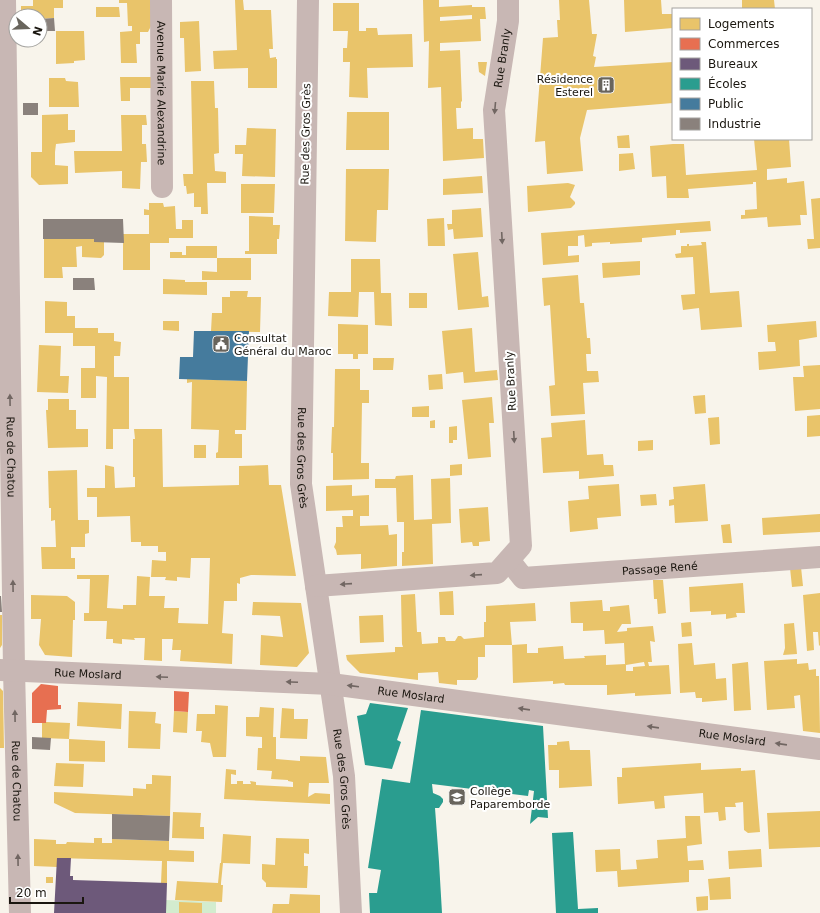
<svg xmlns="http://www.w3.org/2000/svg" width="820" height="913" viewBox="0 0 820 913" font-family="'DejaVu Sans',sans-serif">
<rect width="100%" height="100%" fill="#f8f4eb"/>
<path fill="#d3ecce" d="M166,900L216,902V913H166Z"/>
<path fill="#e9c46a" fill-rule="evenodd" d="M33,0H63V8H54V18L40,19V16H21V6H33Z
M119,0H156L151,26L148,32H140V44H136L137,63H121L120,32L132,31V26H128L127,3H119Z
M235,0H243L244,10H271L273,49H269L270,58L276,57V59H277V88H248V68L214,69L213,51L237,50Z
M423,0H439V7L472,5V7H485L486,19H480L481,41L440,43V51L460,50L462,101L461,102V108H456L457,129L473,128V139H483L484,158L443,161L441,87L428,88L429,41L424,42ZM472,15V19L440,21V17Z
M559,0H589L592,34H597L593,56L596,57L594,67L673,62V103L587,110L580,138L583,171L547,174L545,141L535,142L543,38L558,37L557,20H560Z
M624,0H661L662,14H673V28L625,32Z
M742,0H774L775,9H742Z
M333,3H359V31H366V28H377L378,35L412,34L413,67L367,68L368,98L349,97L350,62H343V48H347L348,31H333Z
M96,7H119L120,17H96Z
M199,21L201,71L185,72L184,38H180V22Z
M56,31H84L85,60L74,61V63L56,64Z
M478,62H487L485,76L479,72Z
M120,77H157V88H130V101H121Z
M49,78H65L66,81L78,82L79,107H49Z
M191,81H214L215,108H218L219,153L214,154L215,171L226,172V183H207L208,214H201V207H194V193L187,194L186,186H184L183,174H193Z
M347,112H389V150H346Z
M68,114V130H75V142L56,144L55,152V165L68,166V184L39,185L31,177V152H42V115Z
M121,115H146L147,125H142V144H146L147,162H141L140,189L122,188V171L75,173L74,151H122Z
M247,128L276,129L275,177L242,176L243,154H235V145H246Z
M629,135L630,148H618L617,136Z
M754,139H789L791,167L767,169V180L787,178V183L804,181L807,215H800L801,225L768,227L767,217L741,219V215H745V210L757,209L756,182H753V184L688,189L689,198H667L666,176L652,177L650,146L673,144H684L686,175L757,170Z
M633,153L635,169L619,171V154Z
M346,169H389L388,210H377L376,242L345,241Z
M482,176L483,193L443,195V179Z
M568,183L575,185L570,197L575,202V204L571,208L528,212L527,186Z
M241,184H275L274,213H241Z
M820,198V248L808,249L807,239H814L811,199Z
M149,203H163L164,207L175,206L176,229H182V220H193V238H169V243H150V270H123V234H149V215H144V209L149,210Z
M481,208L483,237L454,239L453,229L448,230L447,224H452V210Z
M249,216L273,217V225H280L279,239H277V254H245V251H249Z
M444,218L445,246H428L427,219Z
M710,221L711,231L680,233V230H676V235L642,238V242L610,244V242L592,243V246L585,247L584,235L578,236V246H568V256L579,255V262L543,265L541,233Z
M44,239H94V242H104V255L101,258L82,257V246L76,247L77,267H62L63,278H44Z
M701,242H706L710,293L739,291L742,327L701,330L699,308L683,310L681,295L695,294L693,257L676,258L675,254L681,253V246H687V244H689V246L702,245Z
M186,246H217V258H170V252H182V255H186Z
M478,252L482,297L488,296L489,307L458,310L453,254Z
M217,258H251V280H202V271L217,272Z
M351,259H380L381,293H391L392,326L375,325L374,292H359L358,317L328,316L329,292H351Z
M640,261V275L603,278L602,263Z
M578,275L580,303H584L587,338H590L591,354H586L587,371H598L599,382L583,383L585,414L551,416L549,386L555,385L550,305L544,306L542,278Z
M163,279L185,280V282H207V295L163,294Z
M230,291H248L247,297H261L260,332L211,331L212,313H222V297H230Z
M409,293H427V308H409Z
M45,301L67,302V316H75V328H98V333H114V341L121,342L120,356H114V377H129V429H113V449H106L107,377L96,376V398H81V368H95V346H73V333H45Z
M163,321H179V331L163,330Z
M816,321L817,337L799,340L800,366L759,370L758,352L776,351L775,342H768L767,325Z
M338,324L368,325V354H358V359H353V354H338Z
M472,328L475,372L497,370L498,380L464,383L463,372L446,374L442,331Z
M39,345L61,346L60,376H69L68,393L37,392Z
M373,358H394L393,370H373Z
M820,365V409L795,411L793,377H804L803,366Z
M335,369H360V390H369V403H362L361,463H369V479L333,480V453H331L332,427H334Z
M442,374L443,389L429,390L428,375Z
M187,379L247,381L246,430H235V434H242V458H216V453L218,452L219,430L191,429L192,382L187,383Z
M705,395L706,413L695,414L693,396Z
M492,397L494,423H489L491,457L468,459L462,400Z
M48,399H69V410H76V429H88V447L48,448L46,410H48Z
M429,406V417H412V407Z
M820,415V436L807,437V416Z
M719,417L720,444L710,445L708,418Z
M435,420V428H430V421Z
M585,420L587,455L603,454L604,465H613L614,476L579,479V471L543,473L541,438L552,437L551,423Z
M457,426V440H453V443H449V427Z
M134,429H162L163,487L239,485V466L268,465L269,485H281L296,576L251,575L240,578V584L237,583V601H224L222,633L233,634L232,664L180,661L181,650H172L173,639H162V661L144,660L145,638H134L135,640L122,639V644L113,643V639H106L107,621H84V613H89L90,579H77V575H109L107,608L123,609V605H136L137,576L150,577L149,596H165L164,608H179L178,623L208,624L210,558H191L190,578L177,577V581L165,580L166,577H151L152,560L166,561V552H158V546H141V542H131L130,516L97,517V497H87V488H105V465L114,467L115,488L135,487V477H133V439H135Z
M653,440V450L638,451V441Z
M194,445H206V458H194Z
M462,464V475L450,476V465Z
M77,470L78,520H89V533L85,534V547H71V558H75V569H42L41,547H56L55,520L51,521V508H49L48,471Z
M413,475L414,520L432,519L431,479L450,478L451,523L432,524L433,564L402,566V552H404V522H397L396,488H375V479H395L396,476Z
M619,484L621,516L597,518L598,529L570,532L568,501L589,499L588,486Z
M705,484L708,521L675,523L674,505L669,506V500L674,499L673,487Z
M352,485V496L369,495V516H360V526L388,525L389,535L397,534V566L361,569V554L337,555L336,550L334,547L336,542V527H343L342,516H353V510L326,511V486Z
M656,494L657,505L641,506L640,495Z
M488,507L490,541L479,542V546H473L472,542L461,543L459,509Z
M820,514V532L763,535L762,518Z
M730,524L732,543H723L721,525Z
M801,567L803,586L792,587L790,568Z
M653,580H663L666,613L658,614L657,599H654Z
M743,583L745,613H736L737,617L726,619V614L711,615V611L690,612L689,587Z
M453,591L454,615H440L439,592Z
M820,593V645L819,646L818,632H813L814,650L807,651L803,595Z
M415,594L417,632H421L422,644L438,643V637H445L446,641H455L458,636H461L464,639L484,637V622H486V606L535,603L536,621L510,622L512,645H485V657H478V677L476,680H457V685L439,683L438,672L418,673V680L360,673L347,660L346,655L395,652V647H403L402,644L401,595Z
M31,595L67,596L75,602V620H73L72,657L45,655L39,645L41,619H31Z
M602,600L603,611H610V607L629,605L631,624H622L617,632L627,631V628L653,626L655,642L650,641L652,662H648L649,666L669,665L671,694L635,696V693L607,695V685H565L564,683L553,684V681L513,683L512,645L527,644V653H538V648L563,646L564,659L585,658L584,656L606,655V665L625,664L624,643L605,644L604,630L583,631V623H571L570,602ZM644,662L645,666L633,667V671H626V665Z
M253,602L301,603L309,653L297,667L260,665L261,635L283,637L280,616L252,615Z
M0,615H2V645L0,648Z
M383,615L384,642L360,643L359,616Z
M691,622L692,636L682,637L681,623Z
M794,623L797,654L783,655L785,648L784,624Z
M692,643L694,665L715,663L716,679L726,678L727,700L702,702V698H696L695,692L680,693L678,644Z
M797,659V664L808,663L809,670L816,669V676H819L820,733L803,731L800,695L794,696L795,708L767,710L764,661Z
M748,662L751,710L734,711L732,664Z
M0,688L3,691L4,748H0Z
M78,702L122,704L121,729L77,726Z
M215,705L228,706L226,757H213L210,743L201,742L202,731H196L197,714H215Z
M260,707L274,708L273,737H276V759L300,761V756L326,757L329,783H309L308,797L315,793L330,794V804L224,799L226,769L236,770V775L231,774V784H237V781H243V784H251L250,781L256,782V785L293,787V782L288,781V780L271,779L272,771L257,770L258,748H262V737L246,736V717H259Z
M282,708L294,709V719H308L307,739L280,738Z
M129,711L156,712L155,723L161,724L160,749L128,748Z
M174,711L188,712L187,733L173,732Z
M46,722L70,723L69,739L42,738V723H46Z
M69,739L105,741V762L69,761Z
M569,741L570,750H590L592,786L559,788V770H549L548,745H557V742Z
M56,763L84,764L83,787L54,786Z
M701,763V770L741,768V771L755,770L760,832L748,833L744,830L743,802L735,803L736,807H725L726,820L719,821L718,812L704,813L703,793L664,796L665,808L655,809L654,801L618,804L617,777H622V768Z
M152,775L171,776L170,816L75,813L54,803V792L133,796V788L146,789V784H152Z
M820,811V847L769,849L767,813Z
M173,812L201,813L200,827H204V839L172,838Z
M685,816H700L702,844L687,846L688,861L703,860L704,870H689V882L618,887L617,871L596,872L595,850L620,849L621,870L637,869L636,860L658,858L657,840L686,838Z
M223,834L251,836L250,864L223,863L221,883V885H223L222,902L175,900L177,881L218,883L220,863H221Z
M94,838H102V843H112V839L169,841V850L194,851V862L167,861V883H161L162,861L57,858V867L34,866V839L56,840V844H66L67,842L94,843Z
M276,838L309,839V854L304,853V866H308L307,888L266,887V883L262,879V864L275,865Z
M761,849L762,867L729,869L728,851Z
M46,877H53V883H46Z
M730,877L731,899L710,900L708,879Z
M290,894L320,895V913H272L273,904H289Z
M708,896V910L697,911L696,897Z
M179,902L202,903V913H179Z"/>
<path fill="#e76f51" d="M41,684L58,686V705H61V709L47,710L46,723H32V693Z
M174,691L189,692L188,712L174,711Z"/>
<path fill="#6d597a" d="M57,858H71L70,876H73V880L167,883L166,913H54Z"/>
<path fill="#2a9d8f" d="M370,703L408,708L397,740L401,742L392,769L365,765L357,716L366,714Z
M421,710L543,726L548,818L538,817L530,824L534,791L529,790L528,796L432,784L433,793L440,796L443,799V802L439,808H435L439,862L442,913H370L369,893H377L381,870L368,868L382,779L410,783Z
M573,832L578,909L598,908V913H556L552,833Z"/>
<path fill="#457b9d" d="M194,331H249L247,381L179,379L180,357H193Z"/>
<path fill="#8a817c" d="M54,18L55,31H40V19Z
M23,103H38V115H23Z
M43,219H123L124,243L94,242V239H43Z
M73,278H94L95,290H73Z
M0,596H1L2,612H0Z
M32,737L51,738L50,750L32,749Z
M112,814L170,816L169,841L112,839Z"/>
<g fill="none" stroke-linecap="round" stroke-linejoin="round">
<g stroke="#c8b7b4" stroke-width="22">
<path id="s1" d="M5,0L14,670L20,913"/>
<path id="s2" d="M161,0L162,187"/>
<path id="s3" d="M308,0L301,484L344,776L351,913"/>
<path id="s4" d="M509,560L523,578L820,557"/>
<path id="s5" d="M316,586L497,573L521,546L494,110L508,21V0"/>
<path id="s6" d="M0,670L331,684L820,749"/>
</g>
</g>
<defs><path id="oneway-solid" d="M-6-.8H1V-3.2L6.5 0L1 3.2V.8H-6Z"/></defs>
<g fill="#716662">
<use href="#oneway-solid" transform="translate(495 108) rotate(95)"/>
<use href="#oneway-solid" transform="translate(502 238) rotate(87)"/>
<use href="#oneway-solid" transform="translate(10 400) rotate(-91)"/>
<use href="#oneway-solid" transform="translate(514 437) rotate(87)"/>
<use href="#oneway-solid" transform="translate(476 575) rotate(176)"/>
<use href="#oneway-solid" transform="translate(346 584) rotate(176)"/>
<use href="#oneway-solid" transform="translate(13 586) rotate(-91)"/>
<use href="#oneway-solid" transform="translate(162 677) rotate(-178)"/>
<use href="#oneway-solid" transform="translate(292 682) rotate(-178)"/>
<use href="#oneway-solid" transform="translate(353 686) rotate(-173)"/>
<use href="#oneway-solid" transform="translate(524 709) rotate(-172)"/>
<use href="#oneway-solid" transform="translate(15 716) rotate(-91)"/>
<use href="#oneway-solid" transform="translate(653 727) rotate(-172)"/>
<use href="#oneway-solid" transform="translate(781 744) rotate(-172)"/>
<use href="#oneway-solid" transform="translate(18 860) rotate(-91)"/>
</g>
<defs>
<symbol id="building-square" viewBox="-11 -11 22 22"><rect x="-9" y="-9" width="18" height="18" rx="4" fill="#68645c" stroke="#fff"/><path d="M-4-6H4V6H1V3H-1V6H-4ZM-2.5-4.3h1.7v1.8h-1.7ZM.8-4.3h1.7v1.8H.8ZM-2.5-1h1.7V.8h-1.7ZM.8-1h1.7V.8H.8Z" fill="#fff"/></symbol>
<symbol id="civic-square" viewBox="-11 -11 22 22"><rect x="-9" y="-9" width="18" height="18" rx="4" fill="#68645c" stroke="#fff"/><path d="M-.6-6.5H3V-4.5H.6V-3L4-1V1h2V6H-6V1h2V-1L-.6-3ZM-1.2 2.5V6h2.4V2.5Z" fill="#fff"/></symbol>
<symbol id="school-square" viewBox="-11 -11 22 22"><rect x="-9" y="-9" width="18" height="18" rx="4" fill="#68645c" stroke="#fff"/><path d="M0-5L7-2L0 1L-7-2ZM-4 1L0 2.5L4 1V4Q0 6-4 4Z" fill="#fff"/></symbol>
</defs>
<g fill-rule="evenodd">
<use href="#building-square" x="596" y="75" width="20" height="20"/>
<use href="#civic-square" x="211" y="334" width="20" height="20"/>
<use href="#school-square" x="447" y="787" width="20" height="20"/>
</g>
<g text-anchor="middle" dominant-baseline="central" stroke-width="4" stroke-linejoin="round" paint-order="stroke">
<g font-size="11" fill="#1a160f" stroke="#fff">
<text stroke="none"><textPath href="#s5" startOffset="707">Rue Branly</textPath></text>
<text stroke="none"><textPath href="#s2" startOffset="93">Avenue Marie Alexandrine</textPath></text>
<text transform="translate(306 134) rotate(-89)">Rue des Gros Grès</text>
<text transform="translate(511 381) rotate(-93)">Rue Branly</text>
<text stroke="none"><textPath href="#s1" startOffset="457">Rue de Chatou</textPath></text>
<text stroke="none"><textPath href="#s3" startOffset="458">Rue des Gros Grès</textPath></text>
<text stroke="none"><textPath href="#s4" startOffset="160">Passage René</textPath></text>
<text stroke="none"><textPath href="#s6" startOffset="88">Rue Moslard</textPath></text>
<text stroke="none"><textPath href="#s6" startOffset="412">Rue Moslard</textPath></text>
<text stroke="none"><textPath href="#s6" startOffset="736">Rue Moslard</textPath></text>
<text stroke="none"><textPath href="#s3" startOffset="782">Rue des Gros Grès</textPath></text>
<text stroke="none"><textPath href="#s1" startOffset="781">Rue de Chatou</textPath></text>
</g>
<g font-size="11" fill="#1a160f" stroke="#fff" text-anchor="start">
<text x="593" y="79" text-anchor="end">Résidence<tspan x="593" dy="13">Esterel</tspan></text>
<text x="234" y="338">Consultat<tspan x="234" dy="13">Général du Maroc</tspan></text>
<text x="470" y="791">Collège<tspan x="470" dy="13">Paparemborde</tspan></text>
</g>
</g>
<rect x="672" y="8" width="140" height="132" fill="#ffffff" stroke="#a3a29f"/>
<rect x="680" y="18" width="20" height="12" fill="#e9c46a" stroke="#a3a29f"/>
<text x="708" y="28" font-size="12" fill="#1a160f">Logements</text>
<rect x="680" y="38" width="20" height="12" fill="#e76f51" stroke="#a3a29f"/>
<text x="708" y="48" font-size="12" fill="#1a160f">Commerces</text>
<rect x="680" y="58" width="20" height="12" fill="#6d597a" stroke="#a3a29f"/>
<text x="708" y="68" font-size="12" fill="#1a160f">Bureaux</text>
<rect x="680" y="78" width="20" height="12" fill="#2a9d8f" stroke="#a3a29f"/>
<text x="708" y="88" font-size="12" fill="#1a160f">Écoles</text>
<rect x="680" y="98" width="20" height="12" fill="#457b9d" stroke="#a3a29f"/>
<text x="708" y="108" font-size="12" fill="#1a160f">Public</text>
<rect x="680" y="118" width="20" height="12" fill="#8a817c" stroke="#a3a29f"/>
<text x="708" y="128" font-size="12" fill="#1a160f">Industrie</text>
<g transform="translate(28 28) rotate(109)"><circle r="19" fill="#ffffff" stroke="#a3a29f"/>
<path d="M0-3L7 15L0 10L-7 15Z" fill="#68645c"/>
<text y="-6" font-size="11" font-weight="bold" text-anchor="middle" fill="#1a160f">N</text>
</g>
<path d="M10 897v6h73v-6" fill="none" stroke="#1a160f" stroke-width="2"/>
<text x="16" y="897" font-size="12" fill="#1a160f" stroke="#ffffff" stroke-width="3" paint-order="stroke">20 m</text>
</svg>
